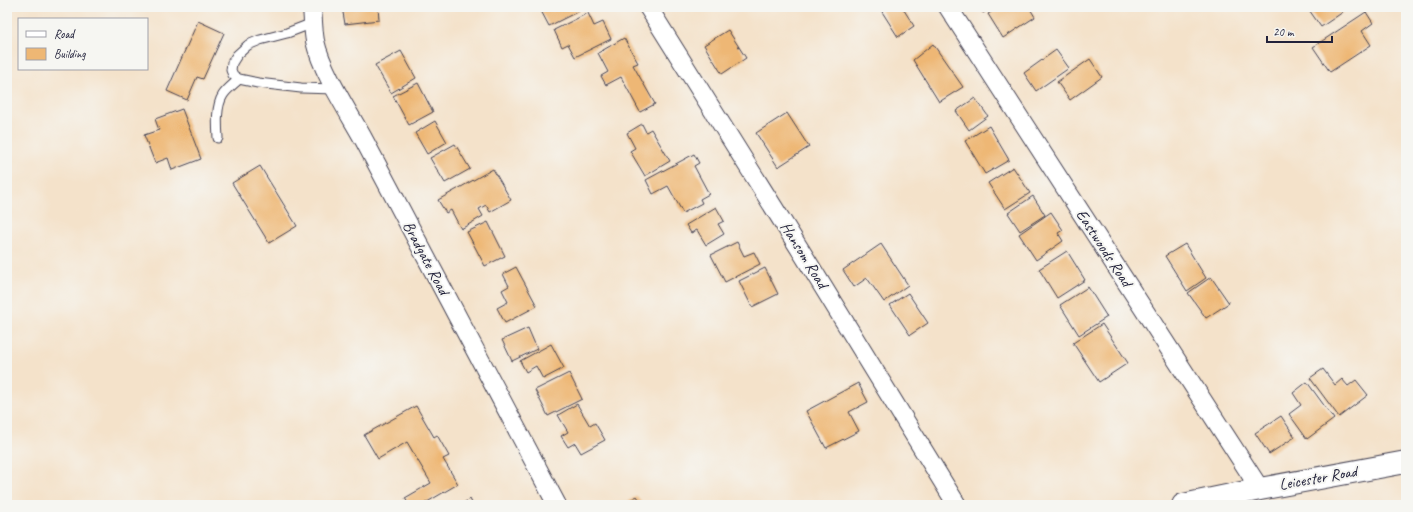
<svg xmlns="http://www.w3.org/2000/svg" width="1413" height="512" viewBox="0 0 1413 512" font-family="Caveat,sans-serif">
<rect width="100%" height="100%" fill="#f6f6f2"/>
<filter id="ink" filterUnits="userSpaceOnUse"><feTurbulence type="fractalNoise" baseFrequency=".025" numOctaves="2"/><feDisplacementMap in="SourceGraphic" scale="8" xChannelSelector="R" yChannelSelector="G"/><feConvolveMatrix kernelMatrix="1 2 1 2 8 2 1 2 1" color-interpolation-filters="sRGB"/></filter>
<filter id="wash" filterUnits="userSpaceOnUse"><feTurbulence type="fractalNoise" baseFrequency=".012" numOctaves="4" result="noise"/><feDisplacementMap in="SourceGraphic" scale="16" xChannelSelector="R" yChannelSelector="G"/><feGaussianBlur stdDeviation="0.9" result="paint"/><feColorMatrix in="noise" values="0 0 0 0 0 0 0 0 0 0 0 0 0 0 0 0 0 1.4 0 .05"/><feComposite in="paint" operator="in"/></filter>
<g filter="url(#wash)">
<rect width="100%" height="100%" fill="#f4e2ca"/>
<g id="blocks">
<path fill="#eeb774" d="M342,7H378L379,20L345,24Z
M539,7H576L579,11L549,26Z
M879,7H902L914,26L898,37Z
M980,7H993L983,13Z
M999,7H1029L1035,17L1003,38L988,14Z
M1307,7H1340L1343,12L1321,27Z
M1366,12L1373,23L1362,31L1371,45L1330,72L1313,47Z
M588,13L594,26L603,22L611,39L575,57L568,44L562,47L554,30Z
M198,21L224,33L203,79L197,77L187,100L167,91Z
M728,30L746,58L722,74L704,45Z
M624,38L638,63L633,65L655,104L640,112L621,77L606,85L601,76L608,72L598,53Z
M933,44L963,87L939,102L913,60Z
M1056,50L1069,68L1036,91L1024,73Z
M401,51L416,78L391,93L375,65Z
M1090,59L1102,77L1070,100L1057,82Z
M418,83L433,112L409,125L393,96Z
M975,98L988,116L969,130L956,111Z
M182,109L201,159L172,170L168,158L155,163L144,135L159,130L155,119Z
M787,113L809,147L778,167L756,133Z
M435,121L447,142L427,154L415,133Z
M642,124L646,132L651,129L670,161L645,176L630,151L635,148L627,133Z
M989,126L1009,160L985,174L965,141Z
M455,144L470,169L445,183L430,158Z
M694,154L699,163L694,166L709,194L700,199L702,203L683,213L668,186L653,194L646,180Z
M260,166L297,226L269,243L232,183Z
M1013,167L1030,193L1005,209L988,183Z
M493,169L511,200L490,212L486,205L479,209L483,216L461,229L451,210L446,213L438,200Z
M1033,196L1045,215L1020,231L1008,213Z
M716,207L724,221L718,224L724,234L706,245L697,230L691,233L686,225Z
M1051,212L1063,230L1058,233L1063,241L1036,260L1019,234Z
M488,222L505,256L485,266L467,232Z
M737,242L744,256L754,252L760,264L725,282L711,255Z
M881,244L908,285L884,302L867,278L854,287L843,270Z
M1185,244L1206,278L1187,291L1165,256Z
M1067,251L1085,280L1057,298L1039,269Z
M516,267L537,306L505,323L497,308L508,302L502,290L509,286L503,274Z
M765,268L778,294L752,307L739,281Z
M1211,277L1229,303L1206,318L1188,293Z
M1088,287L1107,317L1079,335L1060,305Z
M908,293L928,323L910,335L890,305Z
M1102,324L1128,363L1099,382L1073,343Z
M528,328L537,349L512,361L502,340Z
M551,344L564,368L543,379L536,366L526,372L520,361Z
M1323,369L1335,385L1342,379L1348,386L1356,380L1368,395L1339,417L1310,378Z
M569,373L582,399L548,416L535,390Z
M1307,382L1334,419L1307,439L1289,414L1301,405L1293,393Z
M858,383L868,402L849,412L859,431L826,448L806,411Z
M577,404L590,426L595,423L605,440L581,453L575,443L568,447L561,436L568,432L558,415Z
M416,406L434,437L437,435L449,456L443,459L458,484L422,505H409L405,498L431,483L407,442L378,459L364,435Z
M1281,416L1295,437L1269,454L1255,433Z
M637,496L643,505H622Z
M470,499L473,505H460Z"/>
</g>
</g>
<g filter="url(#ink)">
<use href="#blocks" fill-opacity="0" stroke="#423f50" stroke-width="1"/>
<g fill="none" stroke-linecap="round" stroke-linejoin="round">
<defs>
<path id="service" d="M313,23L287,33L260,40L248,45L237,55L232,63L231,70L233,75L239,79L258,83L301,88L335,89
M218,138C217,124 216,106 223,95C227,89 234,84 239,79"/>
<path id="minor" d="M312,7C313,18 313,30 315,41C322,72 348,111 364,140L557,505
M648,7L801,251L957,505
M948,7L1260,489"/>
<path id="secondary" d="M1183,505L1260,489L1406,462"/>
</defs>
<use href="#service" stroke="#423f50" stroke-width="11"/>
<use href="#minor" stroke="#423f50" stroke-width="20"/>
<use href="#secondary" stroke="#423f50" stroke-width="24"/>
<use href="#service" stroke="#fff" stroke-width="9"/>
<use href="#minor" stroke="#fff" stroke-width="18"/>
<use href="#secondary" stroke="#fff" stroke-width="22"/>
</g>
</g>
<g text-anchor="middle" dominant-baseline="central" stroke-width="4" stroke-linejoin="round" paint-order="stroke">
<g font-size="16" fill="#22223b" stroke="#f6f6f2">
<text transform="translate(1104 248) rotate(57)">Eastwoods Road</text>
<text transform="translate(804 255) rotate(58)">Hansom Road</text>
<text transform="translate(426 258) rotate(62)">Bradgate Road</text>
<text transform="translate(1318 478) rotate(-10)">Leicester Road</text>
</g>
</g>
<rect width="1413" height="512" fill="none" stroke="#f6f6f2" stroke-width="24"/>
<rect x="18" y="18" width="130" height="52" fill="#f6f6f2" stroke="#a1a1a9"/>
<rect x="26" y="31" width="20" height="6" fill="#ffffff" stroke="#a1a1a9"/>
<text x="54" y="38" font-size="12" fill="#22223b">Road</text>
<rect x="26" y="48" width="20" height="12" fill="#eeb774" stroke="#a1a1a9"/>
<text x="54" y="58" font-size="12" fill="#22223b">Building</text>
<path d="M1267 36v6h65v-6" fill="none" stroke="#22223b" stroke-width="2"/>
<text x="1273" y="36" font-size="12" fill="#22223b" stroke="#f6f6f2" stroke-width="3" paint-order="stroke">20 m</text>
</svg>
